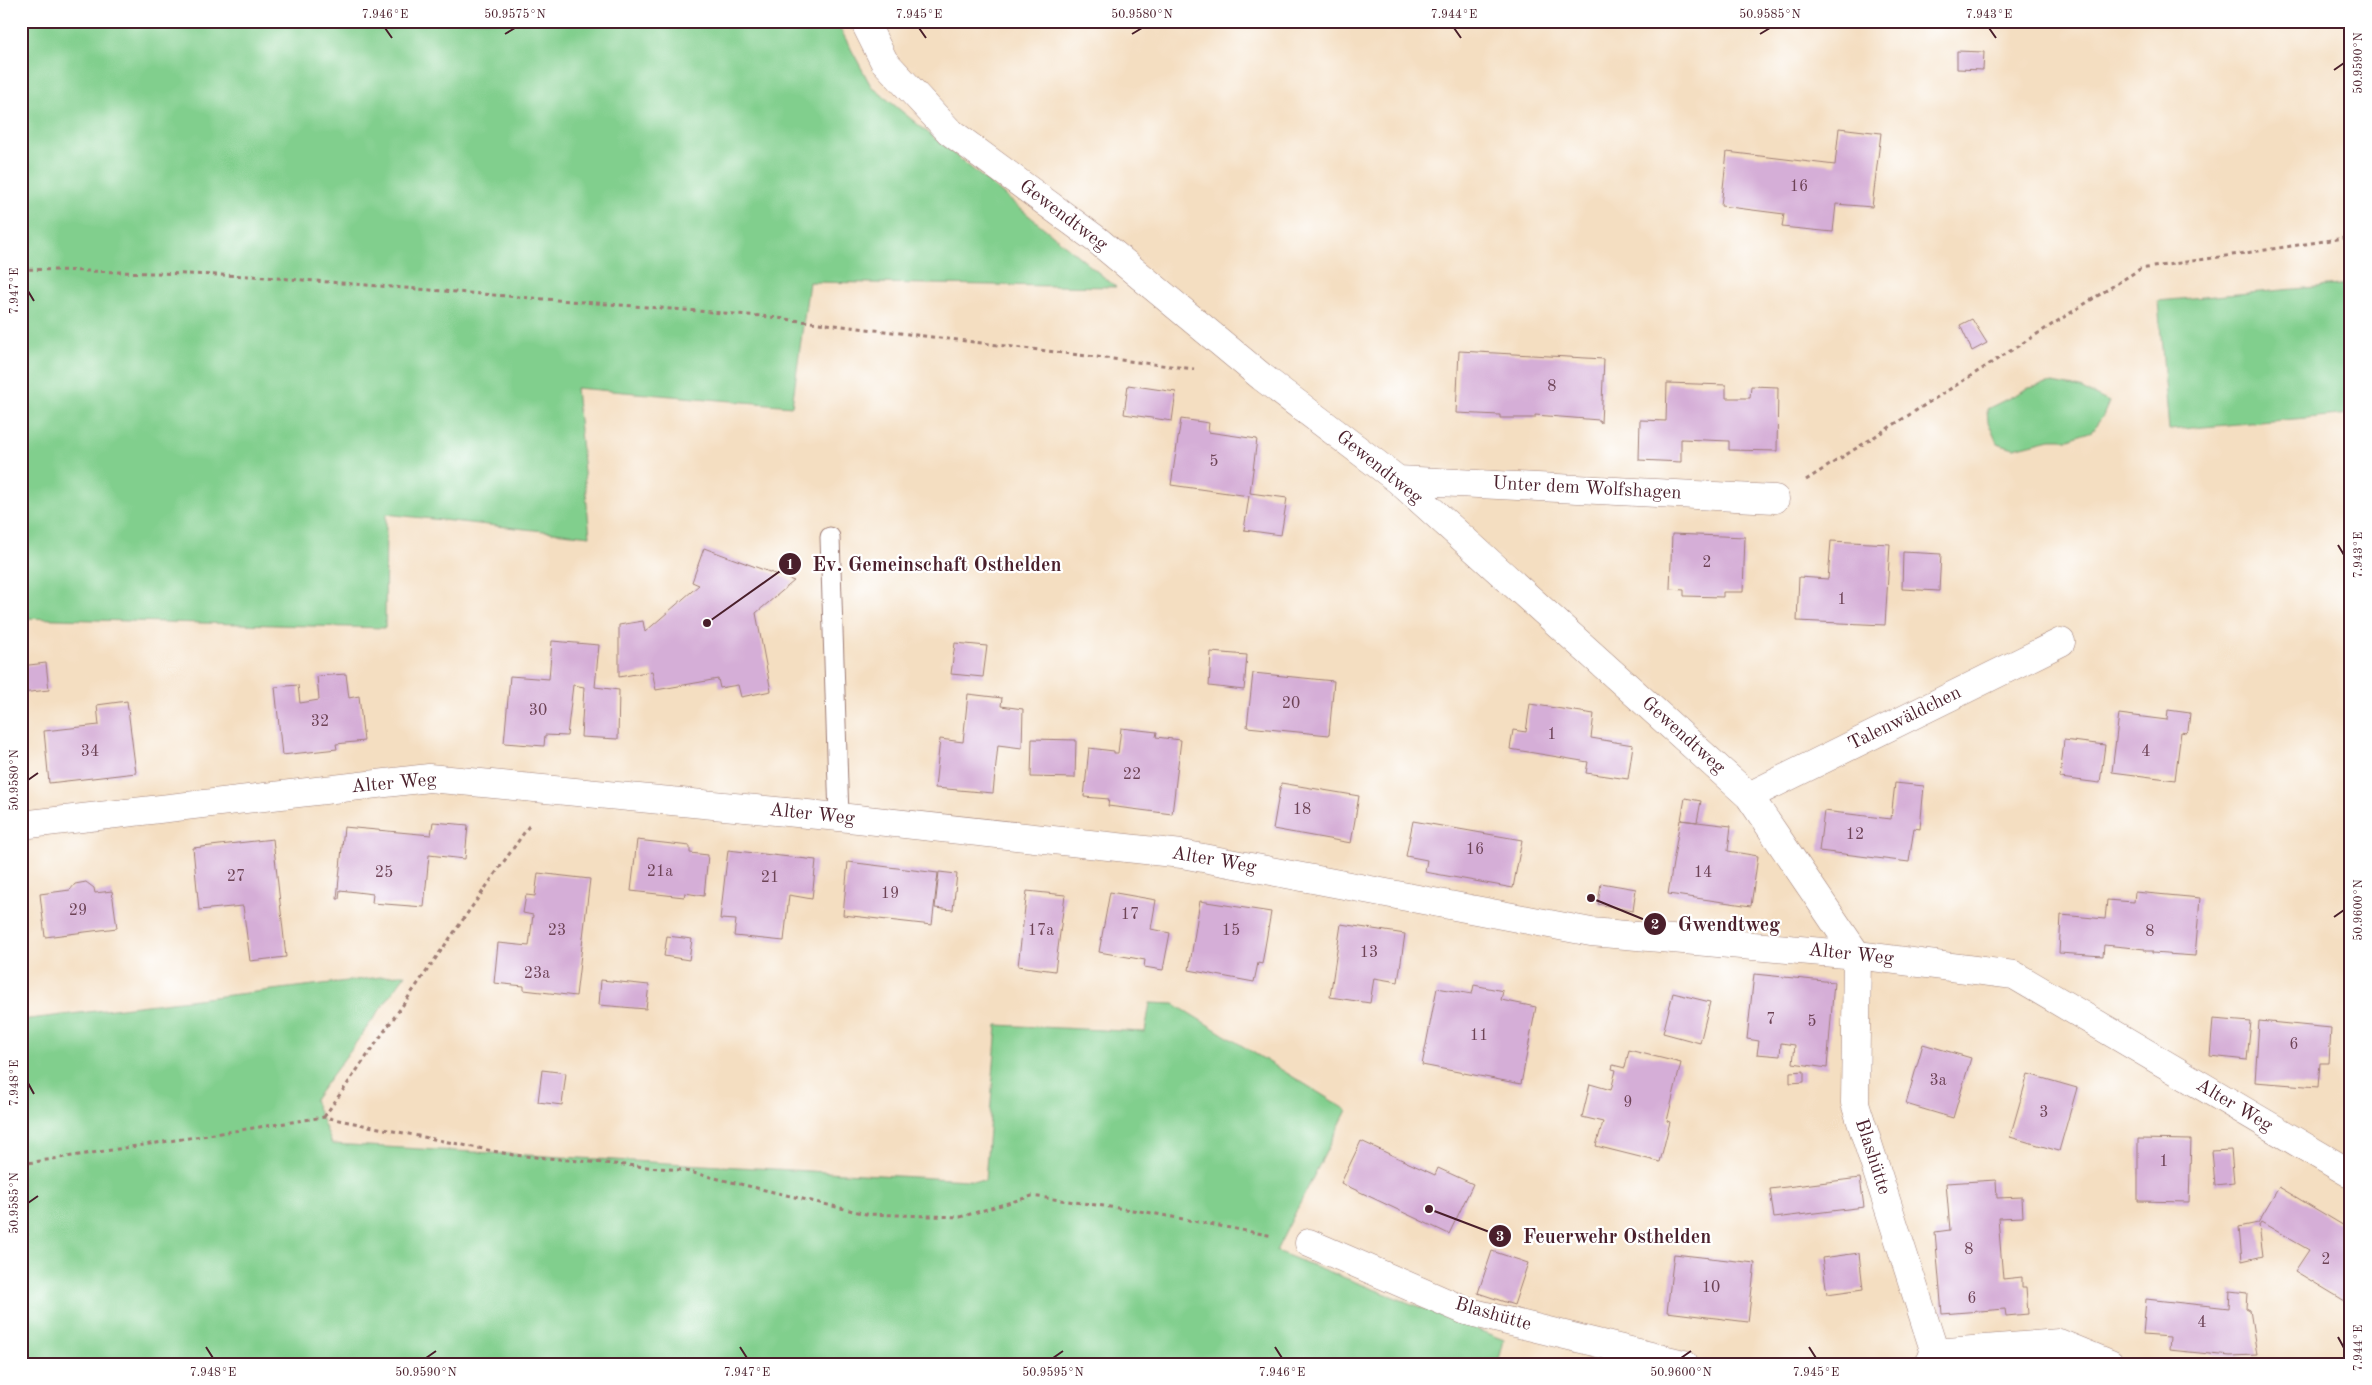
<svg xmlns="http://www.w3.org/2000/svg" width="2372" height="1385" viewBox="0 0 2372 1385" font-family="'Old Standard TT',serif">
<rect width="100%" height="100%" fill="#fff"/>
<filter id="ink" filterUnits="userSpaceOnUse"><feTurbulence type="fractalNoise" baseFrequency=".02" numOctaves="2"/><feDisplacementMap in="SourceGraphic" scale="10" xChannelSelector="R" yChannelSelector="G"/><feConvolveMatrix kernelMatrix="1 2 1 2 8 2 1 2 1" color-interpolation-filters="sRGB"/></filter>
<filter id="wash" filterUnits="userSpaceOnUse"><feTurbulence type="fractalNoise" baseFrequency=".0096" numOctaves="4" result="noise"/><feDisplacementMap in="SourceGraphic" scale="20" xChannelSelector="R" yChannelSelector="G"/><feGaussianBlur stdDeviation="1.12" result="paint"/><feColorMatrix in="noise" values="0 0 0 0 0 0 0 0 0 0 0 0 0 0 0 0 0 1.4 0 .05"/><feComposite in="paint" operator="in"/></filter>
<g filter="url(#wash)">
<rect width="100%" height="100%" fill="#f4dec1"/>
<path fill="#81cf8d" stroke="#66775c" d="M21,21H836L871,86L1116,287L809,282L792,406L576,388L590,536L386,514L385,628L21,618Z
M2351,284V414L2169,430L2158,301Z
M2052,383L2080,388L2109,402L2103,416L2092,431L2069,439H2050L2014,448L1997,443L1988,422L1987,409L2029,388Z
M406,974L314,1100L332,1144L985,1181L997,1025L1145,1032L1150,1003L1174,1004L1347,1110L1276,1251L1504,1340L1498,1364H21V1020Z"/>
<g id="blocks">
<path fill="#d5aed7" d="M1957,51L1984,52L1983,70L1957,69Z
M1839,128L1881,133L1872,207L1836,204L1833,232L1782,227L1784,214L1721,206L1727,152L1835,165Z
M1972,319L1987,343L1972,351L1960,325Z
M1459,351L1604,359L1601,423L1599,420L1535,415V418H1500V415L1456,413Z
M1667,383L1726,385V398H1750L1751,386L1778,387L1777,451L1729,450V441L1681,439V462L1639,460L1640,420L1666,421Z
M1128,385L1176,392L1172,421L1124,414Z
M1181,419L1209,423L1208,432L1257,439L1250,493L1287,498L1281,535L1244,530L1249,496L1171,485Z
M1672,534L1745,537L1743,592H1723V597L1684,596V590L1670,589Z
M1831,541L1890,544L1885,625L1797,621L1799,577L1828,579Z
M704,548L794,581L756,613L771,691L741,697L738,685L720,688L718,679L656,690L652,671L619,677V625L643,621L645,632L699,585L692,582Z
M1903,552L1941,554L1939,591L1902,589Z
M552,641L599,645L595,687L619,690L618,739L581,737L584,687L573,685L567,736L545,735L544,746L504,743L510,676L549,679Z
M955,643L987,646L983,677L951,674Z
M1211,652L1247,655L1244,690L1209,686Z
M46,663L49,690L21,693V666Z
M1253,673L1334,681L1329,735L1247,727Z
M346,674L349,698L359,696L364,741L336,744L337,749L282,755L275,687L298,685L300,703L319,700L317,676Z
M968,694L1002,698L1001,706L1023,709L1022,748L998,745L993,793L935,788L940,739L963,742Z
M127,701L136,773L49,783L44,731L99,725L97,705Z
M1530,704L1594,714L1591,738L1633,745L1628,779L1586,773L1588,762L1510,749L1513,730L1526,732Z
M2168,710L2190,713L2188,731L2186,733L2181,732L2175,780L2112,772L2119,714L2167,720Z
M1121,728L1157,732L1156,737L1181,740L1172,814L1108,806L1109,799L1084,797L1089,748L1114,751V753H1118Z
M1032,739L1076,740L1075,778L1031,777Z
M2064,740L2105,745L2100,783L2060,778Z
M1281,783L1359,796L1351,843L1273,829Z
M1895,783L1924,786L1920,829L1914,828L1909,862L1819,851L1824,811L1891,819Z
M1685,798L1701,801L1697,822L1681,820Z
M1680,820L1731,826L1728,851L1758,856L1751,906L1668,894Z
M1413,821L1522,840L1513,888L1425,872L1427,860L1406,856Z
M433,822L468,825L465,859L429,855L424,907L372,903L373,894L340,890L339,899H337L344,827L431,835Z
M273,839L286,957L250,961L243,906L199,910L193,848Z
M637,840L690,846V853L708,855L704,896L685,893L684,897L631,891Z
M728,850L816,860L812,899L789,895L784,941L734,936L736,920L720,919Z
M848,862L938,873L932,925L843,915Z
M939,872L957,874L953,910L935,908Z
M538,873L590,879L576,996L524,990V986L494,983L498,943L529,946L533,915L523,913L526,895L535,896Z
M86,882L94,888L95,893L112,891L117,928L45,937L40,894L70,890L75,884Z
M1601,883L1636,889L1633,911L1598,904Z
M1027,891L1065,895L1055,971L1018,966Z
M1110,892L1156,900L1151,929L1170,933L1163,970L1144,967L1145,960L1099,952Z
M2135,892L2200,898L2195,956L2152,953V951H2145V949L2104,945L2103,956L2059,953L2061,915L2105,919L2107,900L2134,902Z
M1200,901L1271,912L1262,964L1258,963L1254,982L1189,970Z
M1341,924L1405,934L1398,982L1374,978L1370,1003L1330,997Z
M667,936L692,939L689,960L664,956Z
M1754,974L1834,982L1827,1068L1793,1063L1795,1045L1781,1043L1780,1056L1757,1054L1759,1041L1747,1039Z
M601,980L649,985L646,1009L599,1005Z
M1474,985L1503,991L1501,1000L1536,1007L1521,1084L1422,1065L1437,988L1472,994Z
M1673,993L1710,1002L1700,1043L1663,1033Z
M2213,1019L2251,1022L2247,1060L2210,1056Z
M2259,1021L2331,1028L2329,1063H2320L2318,1087L2255,1082Z
M1923,1044L1971,1058L1953,1118L1906,1104Z
M1629,1050L1681,1063L1667,1121L1670,1122L1660,1162L1596,1146L1603,1122L1582,1117L1590,1084L1611,1090L1616,1070L1612,1069L1613,1065L1625,1068Z
M542,1070L566,1073L562,1105L538,1102Z
M1804,1071V1082L1790,1083V1072Z
M2028,1074L2077,1088L2059,1151L2010,1137Z
M2138,1139L2191,1140L2189,1202L2138,1201Z
M1361,1141L1435,1175L1438,1168L1473,1184L1449,1234L1341,1183Z
M2231,1150L2234,1183L2215,1185L2212,1151Z
M1860,1178L1864,1207L1774,1218L1770,1189Z
M1996,1180L1997,1198L2022,1197L2023,1217L1998,1218L2003,1279L2022,1277V1287H2026L2028,1314L2006,1316L2005,1309L1942,1314L1935,1232L1950,1230L1946,1183Z
M2279,1187L2351,1230L2350,1304L2295,1271L2309,1250L2261,1222L2259,1225L2263,1256L2242,1261L2239,1227L2258,1223Z
M1492,1251L1528,1263L1514,1305L1478,1293Z
M1859,1253L1863,1289L1827,1294L1822,1258Z
M1674,1254L1755,1263L1748,1322L1667,1312Z
M2230,1291L2247,1293L2246,1308L2250,1310L2257,1355L2230,1356L2169,1350L2170,1337L2143,1335L2146,1299L2229,1308Z"/>
</g>
</g>
<g filter="url(#ink)">
<use href="#blocks" fill-opacity="0" stroke="#9f7e76" stroke-width="1"/>
<g fill="none" stroke-linecap="round" stroke-linejoin="round">
<defs>
<path id="service" d="M830,537L839,817"/>
<path id="minor" d="M864,21L884,61L949,131L1097,240L1262,377L1398,480L1749,796L1857,955L1855,1103L1935,1353
M1398,480L1775,499
M1749,796L2061,642
M21,825L429,778L839,817L1182,854L1591,932L1857,955L2014,975L2351,1174
M1309,1243L1466,1311L1684,1364
M1928,1364L1935,1353L2059,1343L2110,1364"/>
</defs>
<use href="#service" stroke="#9f7e76" stroke-width="21"/>
<use href="#minor" stroke="#9f7e76" stroke-width="29"/>
<path stroke="#9f7e76" stroke-width="3" stroke-dasharray="4 4" stroke-linecap="butt" d="M21,269L252,276L761,316L1194,369
M1806,480L2140,269L2351,237
M324,1117L531,823
M21,1164L324,1117L513,1155L681,1170L866,1214L960,1217L1032,1196L1146,1212L1273,1236"/>
<use href="#service" stroke="#fff" stroke-width="19"/>
<use href="#minor" stroke="#fff" stroke-width="28"/>
</g>
</g>
<path fill="none" stroke="#4a1f2b" stroke-width="2" d="M385,28L392,38M919,28L926,38M1454,28L1461,38M1989,28L1996,38M505,34L515,28M1132,34L1142,28M1760,34L1770,28M2334,70L2344,63M28,291L34,301M2338,545L2344,555M28,780L38,773M2334,917L2344,910M28,1083L34,1094M28,1203L38,1196M2338,1337L2344,1348M206,1347L213,1358M740,1347L747,1358M1275,1347L1282,1358M1809,1347L1816,1358M426,1358L436,1351M1053,1358L1063,1351M1681,1358L1691,1351"/>
<g text-anchor="middle" dominant-baseline="central" stroke-width="4.5" stroke-linejoin="round" paint-order="stroke">
<g font-size="16" fill="#6d4356">
<text x="1799" y="187">16</text>
<text x="1552" y="387">8</text>
<text x="1214" y="462">5</text>
<text x="1707" y="563">2</text>
<text x="1842" y="600">1</text>
<text x="1291" y="704">20</text>
<text x="538" y="711">30</text>
<text x="320" y="722">32</text>
<text x="1552" y="735">1</text>
<text x="90" y="752">34</text>
<text x="2146" y="752">4</text>
<text x="1132" y="775">22</text>
<text x="1302" y="810">18</text>
<text x="1855" y="835">12</text>
<text x="1475" y="850">16</text>
<text x="660" y="872">21a</text>
<text x="384" y="873">25</text>
<text x="1703" y="873">14</text>
<text x="236" y="877">27</text>
<text x="770" y="878">21</text>
<text x="890" y="894">19</text>
<text x="78" y="911">29</text>
<text x="1130" y="915">17</text>
<text x="557" y="931">23</text>
<text x="1041" y="931">17a</text>
<text x="1231" y="931">15</text>
<text x="2150" y="932">8</text>
<text x="1369" y="953">13</text>
<text x="537" y="974">23a</text>
<text x="1771" y="1020">7</text>
<text x="1812" y="1022">5</text>
<text x="1479" y="1036">11</text>
<text x="2294" y="1045">6</text>
<text x="1938" y="1081">3a</text>
<text x="1628" y="1103">9</text>
<text x="2044" y="1113">3</text>
<text x="2164" y="1162">1</text>
<text x="1969" y="1250">8</text>
<text x="2326" y="1260">2</text>
<text x="1711" y="1288">10</text>
<text x="1972" y="1299">6</text>
<text x="2202" y="1323">4</text>
</g>
<g font-size="19" fill="#4a1f2b" stroke="#fff">
<text transform="translate(1063 216) rotate(37)">Gewendtweg</text>
<text transform="translate(1379 468) rotate(39)">Gewendtweg</text>
<text transform="translate(1587 489) rotate(3)">Unter dem Wolfshagen</text>
<text transform="translate(1905 719) rotate(-26)">Talenwäldchen</text>
<text transform="translate(1683 736) rotate(42)">Gewendtweg</text>
<text transform="translate(394 784) rotate(-5)">Alter Weg</text>
<text transform="translate(812 815) rotate(6)">Alter Weg</text>
<text transform="translate(1214 861) rotate(10)">Alter Weg</text>
<text transform="translate(1851 955) rotate(6)">Alter Weg</text>
<text transform="translate(2234 1106) rotate(31)">Alter Weg</text>
<text transform="translate(1872 1157) rotate(72)">Blashütte</text>
<text transform="translate(1493 1315) rotate(16)">Blashütte</text>
</g>
</g>
<path fill="none" stroke="#4a1f2b" stroke-width="2" d="M707 623L790 564M1591 898L1655 924M1429 1209L1500 1236"/>
<g fill="#4a1f2b" stroke="#fff" stroke-width="2">
<circle cx="707" cy="623" r="5"/>
<circle cx="1591" cy="898" r="5"/>
<circle cx="1429" cy="1209" r="5"/>
<circle cx="790" cy="564" r="12"/>
<circle cx="1655" cy="924" r="12"/>
<circle cx="1500" cy="1236" r="12"/>
</g>
<g font-size="15" text-anchor="middle" font-weight="bold" fill="#fff">
<text x="790" y="569">1</text>
<text x="1655" y="929">2</text>
<text x="1500" y="1241">3</text>
</g>
<g font-size="20" text-anchor="middle" font-weight="bold" fill="#4a1f2b" stroke="#fff" stroke-width="4.5" stroke-linejoin="round" paint-order="stroke">
<text x="937" y="571">Ev. Gemeinschaft Osthelden</text>
<text x="1729" y="931">Gwendtweg</text>
<text x="1617" y="1243">Feuerwehr Osthelden</text>
</g>
<rect width="2372" height="1385" fill="none" stroke="#fff" stroke-width="55"/>
<rect x="28" y="28" width="2316" height="1330" fill="none" stroke="#4a1f2b" stroke-width="2"/>
<g font-size="12" text-anchor="middle" fill="#4a1f2b">
<text x="385" y="18">7.946°E</text>
<text x="515" y="18">50.9575°N</text>
<text x="919" y="18">7.945°E</text>
<text x="1142" y="18">50.9580°N</text>
<text x="1454" y="18">7.944°E</text>
<text x="1770" y="18">50.9585°N</text>
<text x="1989" y="18">7.943°E</text>
<text transform="translate(2358 63) rotate(-90)" y="4">50.9590°N</text>
<text transform="translate(14 291) rotate(-90)" y="4">7.947°E</text>
<text transform="translate(2358 555) rotate(-90)" y="4">7.943°E</text>
<text transform="translate(14 780) rotate(-90)" y="4">50.9580°N</text>
<text transform="translate(2358 910) rotate(-90)" y="4">50.9600°N</text>
<text transform="translate(14 1083) rotate(-90)" y="4">7.948°E</text>
<text transform="translate(14 1203) rotate(-90)" y="4">50.9585°N</text>
<text transform="translate(2358 1348) rotate(-90)" y="4">7.944°E</text>
<text x="213" y="1376">7.948°E</text>
<text x="426" y="1376">50.9590°N</text>
<text x="747" y="1376">7.947°E</text>
<text x="1053" y="1376">50.9595°N</text>
<text x="1282" y="1376">7.946°E</text>
<text x="1681" y="1376">50.9600°N</text>
<text x="1816" y="1376">7.945°E</text>
</g>
</svg>
